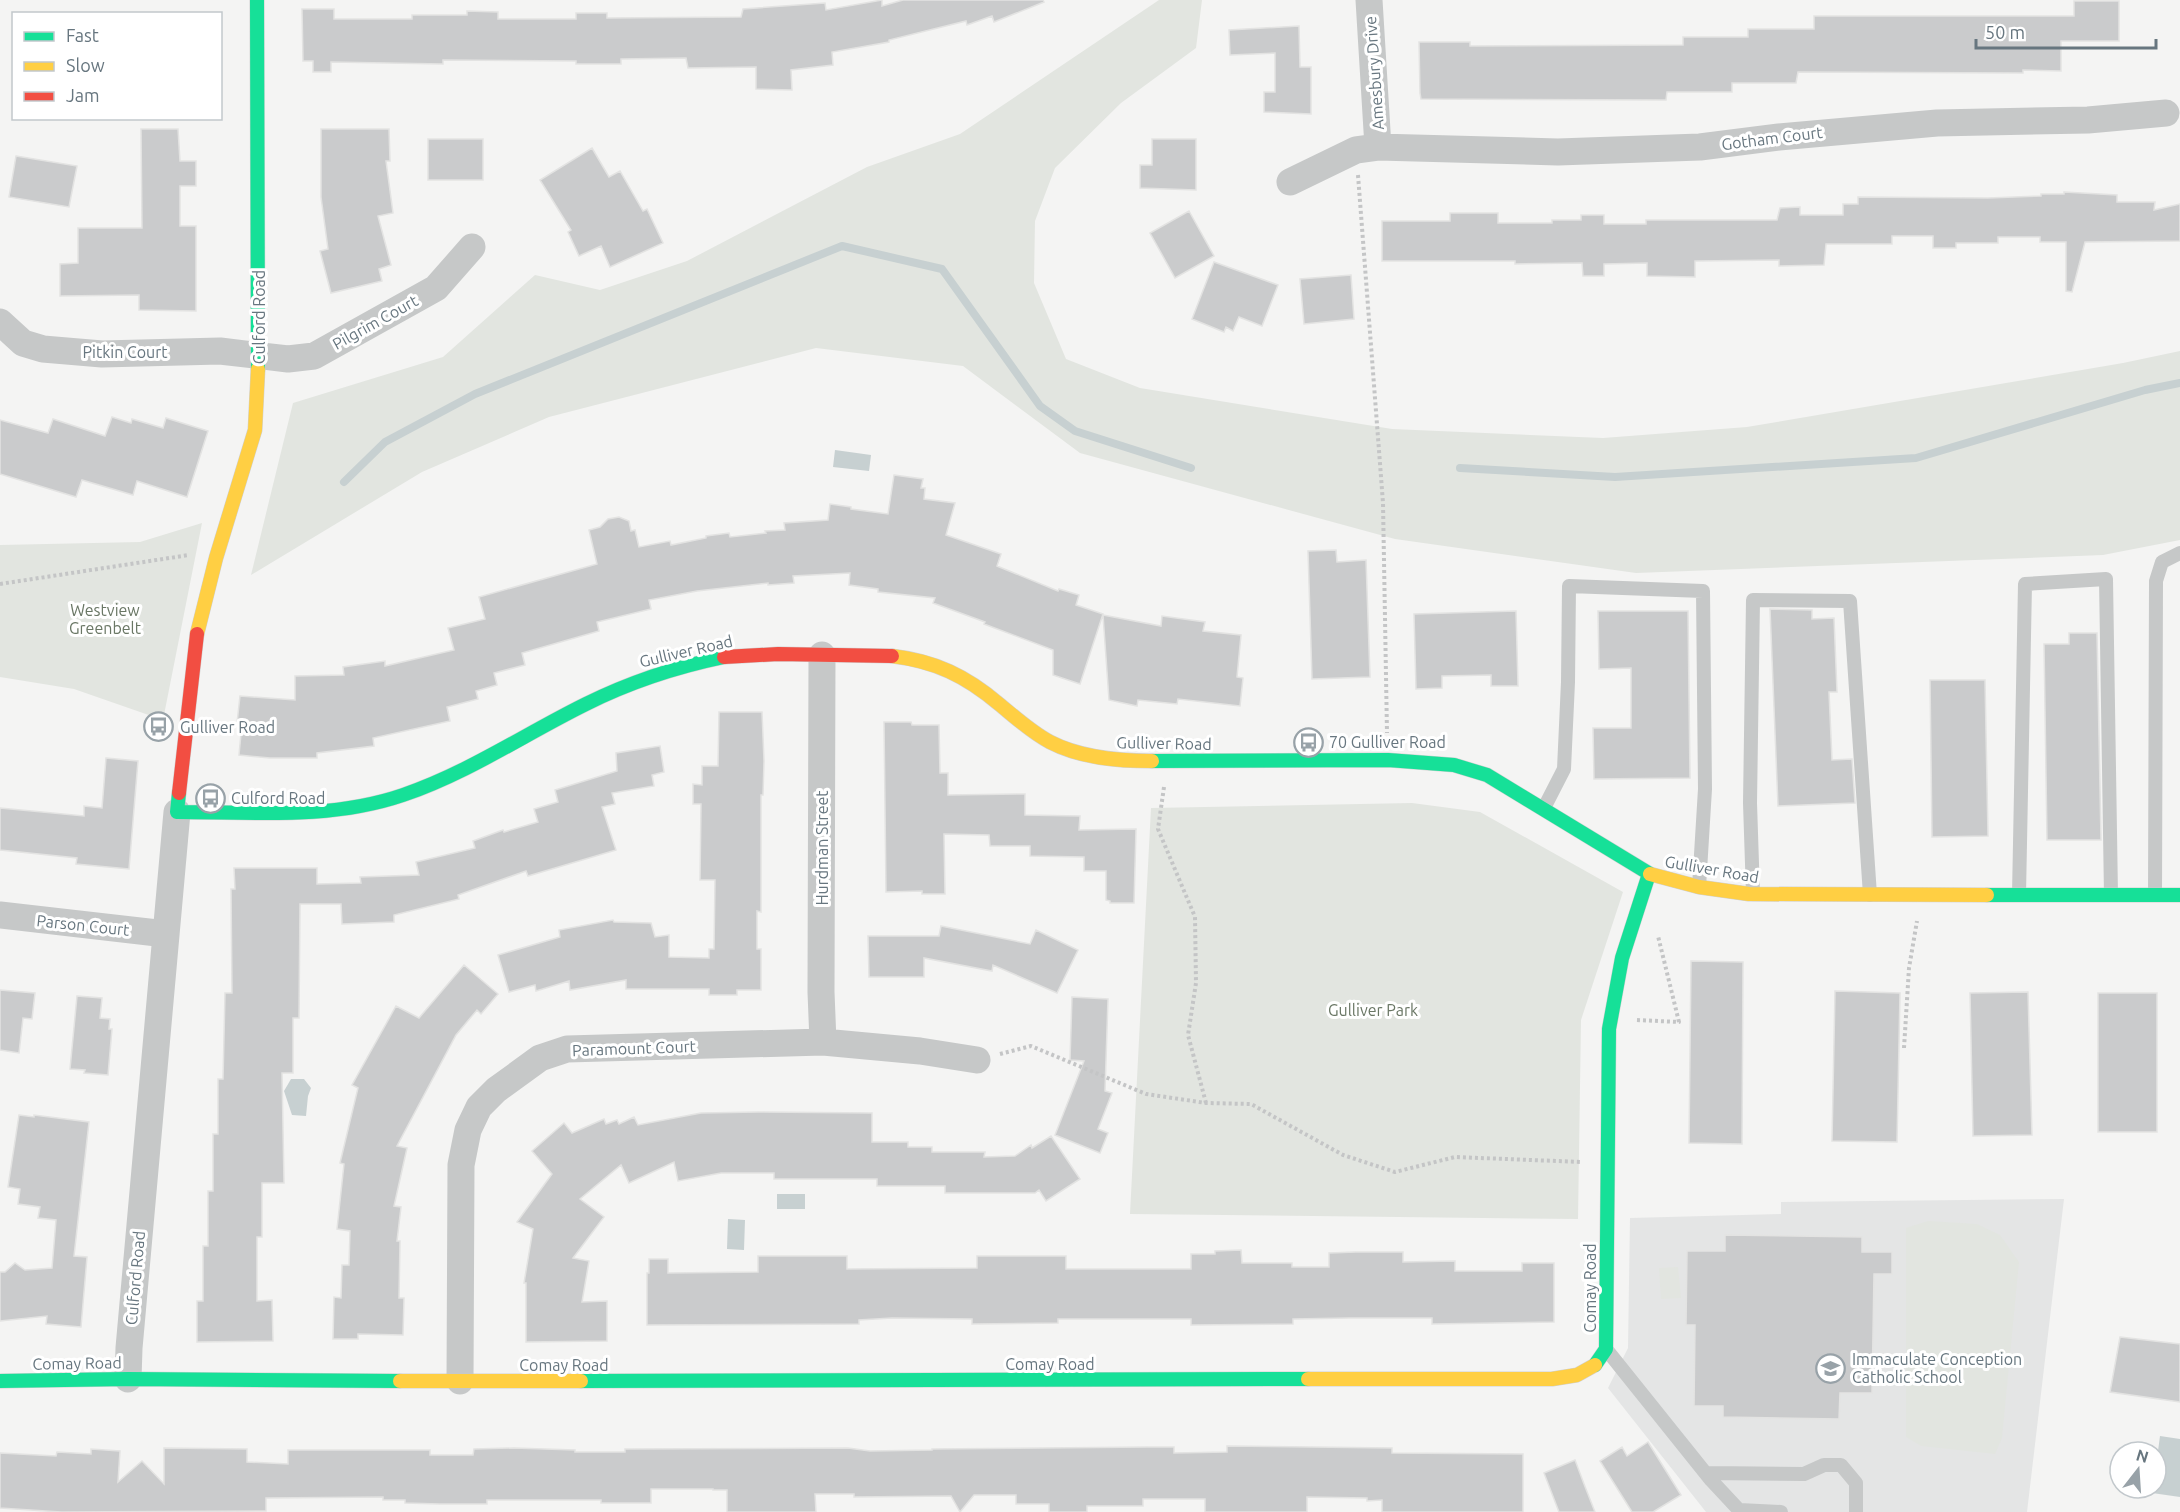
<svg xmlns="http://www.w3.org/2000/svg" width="2180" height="1512" viewBox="0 0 2180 1512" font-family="Ubuntu,sans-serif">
<rect width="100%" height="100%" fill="#f4f4f3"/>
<path fill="#e4e5e5" d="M2064,1199L2027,1512H1706L1608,1388L1628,1348L1630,1218L1781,1214V1202Z"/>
<path fill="#e2e5e0" d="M1159,0H1202L1196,48L1121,103L1055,168L1035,221L1034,283L1066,359L1140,388L1392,429L1603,438L1747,427L2123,363L2180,351V540L2103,555L1636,573L1395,539L1080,453L963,366L816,348L549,417L422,472L251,575L293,403L443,357L535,275L600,290L687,261L867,167L960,134Z
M202,523L163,720L74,689L0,677V545L140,542Z
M1412,803L1480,812L1623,892L1581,1020L1578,1219L1130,1214L1151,808Z
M1928,1221L1977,1224L2000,1235L2019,1262L2002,1438L1995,1454L1921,1446L1906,1437V1228Z
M1678,1267L1681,1298L1661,1299L1659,1268Z"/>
<path fill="#c7d0d1" d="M835,450L871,455L869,471L833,467Z
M291,1079H304L311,1088L308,1096L306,1116L292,1115L284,1091Z
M777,1194H805V1209H777Z
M728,1219L745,1220L744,1250L727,1249Z
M2160,1436L2180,1439V1497L2152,1493L2153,1488H2156V1466Z"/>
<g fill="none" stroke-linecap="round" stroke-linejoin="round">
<path stroke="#c7d0d1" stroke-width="8" d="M1460,468L1615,477L1916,458L2145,390L2180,383
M344,482L385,442L475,394L842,246L942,269L1040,406L1075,431L1191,468"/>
</g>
<path fill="#cacbcc" stroke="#e3e3e2" stroke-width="1.5" d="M882,0V6L903,0H1043L1044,2L994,22L992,16L967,25L966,21L889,40V42L832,52L833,65L791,70L792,90L756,89V67L688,68L686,58L621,59V64H576V61L443,60V64L331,62V72H313V61H303L302,9H334V19H412V15H467V11L498,12V19H576V13H607V18L741,17L743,9L825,3L826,10Z
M2074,1H2119V41H2061V71L2023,70V73L1798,72L1796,83H1732V92H1667L1666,100L1421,99L1420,93L1419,42H1470V46L1683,45V37H1748V29H1814V16H2074Z
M1299,26L1300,67H1311V114L1264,112V92H1275V53L1230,55L1229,30Z
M141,129H178L180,161H196V186H180V226H196V311L139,310V295L60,296V264L78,263V228H142Z
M321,129H389L390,161H386L393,213L378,216L391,265L379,269L382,281L331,293L320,251L328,249L321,197Z
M428,139H483V180H428Z
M1152,139H1196V190L1140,188V165H1152Z
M592,148L609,177L620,171L643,211L647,209L663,243L610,267L601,246L579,256L568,232L571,230L540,180Z
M16,156L77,166L69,207L9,197Z
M2064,192L2117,195V202H2155L2154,210L2180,204V241L2085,242L2072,292L2066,291V242H2040V237H1998V243H1956V248H1933V236H1892V244H1826L1824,265L1779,266V260L1695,261V277L1647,276V263L1604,264V276H1583L1582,263L1515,264V261H1382V221H1450V213H1498V223H1552V220H1581V215H1604V224H1646V220H1777L1780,208L1800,207V215H1843V204H1858V197L1988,198L2041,196V194H2064Z
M1189,211L1214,256L1175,278L1150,233Z
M1214,262L1278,285L1262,326L1239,317L1233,331L1226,327L1224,332L1192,319Z
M1351,275L1354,319L1304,324L1300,279Z
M112,417L131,423L132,419L163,428L166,418L208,431L187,497L137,481L133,495L82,480L76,497L0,474V420L48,433L53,419L105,436Z
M894,475L923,479L921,488H925L924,499L955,503L946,535L1001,554L997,566L1058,591L1059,589L1079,595L1076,605L1103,614L1080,684L1053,675V650L984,624L985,622L933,603L935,598L878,592V589L849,585L850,573L793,576L794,583L768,585V583L697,591L649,600L651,609L597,622L599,631L522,653L525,665L494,673L497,685L476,691L478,699L447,707L450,721L373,738L374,746L317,753V758H270L239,755L242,723H237L240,696L295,700V676L344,675L343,667L385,661V666L454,650L448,628L485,619L479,597L597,564L589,530L600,527L608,519L619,517L629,521L631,531L635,530L639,547L670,541L671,545L706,538V536L729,533L730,537L766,533L765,531L785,530L784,523L828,520L830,504L851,507V509L888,514Z
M1336,550L1337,562L1366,560L1370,677L1312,679L1308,551Z
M1770,609L1812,610V619L1834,618L1837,692H1829L1832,760L1852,759L1855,803L1778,806Z
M1516,611L1518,686H1491V675L1442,676V688L1416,689L1414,614Z
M1598,611H1688L1690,778L1594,779L1593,728H1631V668L1599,669Z
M1103,615L1161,626L1162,616L1205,622L1203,631L1241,635L1237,677L1243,678L1240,706L1178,699L1177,704L1138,700L1137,706L1109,700Z
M2069,633H2097L2101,840H2047L2044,644H2069Z
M1930,680H1985L1988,836L1932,837Z
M719,712H762L764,761L763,795H761V912L757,911V949H761V990H737V995H709V989H626V980L570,990L569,981L536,991L535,985L509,992L498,955L560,937L559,930L613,920L614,922L651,923L655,937L669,935V957L709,958V949H714L715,880H700L701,804H693V784L702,785V766H718Z
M884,722H911L912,725H939L940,773H948V795L1025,794V815L1080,816L1079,830L1136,829L1134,903H1110V901L1106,900V871H1084V857L1030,856V846H990L989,835L944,834L945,894H922V891L886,892Z
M660,746L664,772L652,775L654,786L612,793L615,804L602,807L616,850L528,876L526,871L458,895L459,899L394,915V922L342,924L341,904H300L299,1018H293V1073H282L284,1183H262V1237H257V1301L272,1300L273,1341L197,1342V1301H203V1246H208V1191H213V1134H218V1079H223L225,993H232L231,889H235L234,868H317V884L361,883L360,877L419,875L416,862L475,848L473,841L503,830L504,832L538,822L534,809L558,802L555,790L617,771L616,753Z
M106,758L138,761L129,869L76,864L77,858L0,850V808L84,816V806L102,808Z
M941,926L1030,944L1036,930L1078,950L1057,993L993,965L992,971L924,958V977H869L868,936H939Z
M1691,961L1743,962L1742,1144L1689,1143Z
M464,965L498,994L481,1014L477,1010L456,1035L397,1146L407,1148L394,1206L401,1207L397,1241H400L399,1298H404L403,1335L358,1334V1339H333L334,1297L341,1298L342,1265H349L350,1231L337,1229L344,1164L340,1163L358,1088L352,1085L396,1006L419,1018Z
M0,990L35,993L32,1019L23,1018L19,1053L0,1050Z
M1835,991L1900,993L1897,1142L1832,1141Z
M2028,992L2032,1135L1973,1136L1970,993Z
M2098,993H2157V1132H2098Z
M77,996L102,998L100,1018L110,1019L109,1029H112L108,1075L84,1073L85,1070L70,1069Z
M1072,997L1108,999L1105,1091L1112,1093L1098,1129L1108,1133L1100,1153L1055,1135L1084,1061L1070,1060Z
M759,1112L872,1113V1142H908V1147H932V1152H985L984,1157L1015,1156L1031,1145L1032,1148L1051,1136L1080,1179L1046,1201L1039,1190L1035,1193H945V1186H877V1179H774V1173H721L678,1181L674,1162L629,1183L621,1165L580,1199L604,1217L573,1258L589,1261L582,1302L607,1301V1341L526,1342V1283H524L533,1229L517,1222L552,1174L532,1151L564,1123L572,1133L604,1119L606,1124L617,1120L619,1124L634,1117L638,1125L701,1113Z
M19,1115L34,1117V1115L89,1122L74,1256L87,1257L81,1327L46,1324L47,1316L0,1321V1272H5L15,1263L25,1270L52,1268L56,1220L38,1218L40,1207L18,1204L20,1189L8,1187Z
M1725,1235L1862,1237V1252H1892V1274H1874L1872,1393H1840L1839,1419L1723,1417V1406H1694L1695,1325H1686L1687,1251H1725Z
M1241,1250L1242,1263H1292V1267H1329V1253L1356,1252H1403V1262L1455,1261V1271H1522V1263H1554V1322L1432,1324V1318H1349L1293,1319V1324L1191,1325V1319H1058V1323L972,1324V1319L892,1318L859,1320V1324L647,1325V1273H649V1259H668V1273L758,1272V1256H847V1269L977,1268V1256H1066V1269H1191V1254H1215V1251Z
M2120,1337L2180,1344V1402L2110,1392Z
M1648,1442L1681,1495L1653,1512H1632L1600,1461L1622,1447L1627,1456Z
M1227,1446L1392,1448V1453L1523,1454V1512H1382V1500L1367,1501V1498L1307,1497V1512H1205V1499H1143V1506H1087V1512H1049V1504H1016V1495H974L960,1512L951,1496L854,1497V1494H815L816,1512H727V1490H713V1489H651V1503H601V1500H487V1504H440L405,1503V1500H383V1497L266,1498V1511L61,1512L0,1508V1453L56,1456L57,1452L91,1454V1449L120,1451L118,1482L142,1461L164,1484V1448L247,1449V1462L288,1464V1450H430V1455H473L474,1449L514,1448L575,1450V1452H625V1449L848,1448L870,1451L932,1450V1449L1148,1447H1174V1453L1227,1452Z
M1575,1460L1584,1484L1595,1512H1559L1544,1473Z"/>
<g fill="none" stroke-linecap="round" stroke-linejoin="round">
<defs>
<path id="fast" d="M257,0L258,369
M1152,761L1388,760L1454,765L1487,775L1650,874
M179,793L177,812C253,812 330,820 403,795C468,773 525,734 586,704C630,682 676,667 724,657
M1987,895H2180
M1595,1365L1606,1349L1609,1029L1622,958L1649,874
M0,1381L128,1379L400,1381
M581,1381L1308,1379"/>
<path id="slow" d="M197,634L216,558L255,430L258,369
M892,656C935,661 966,676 999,704C1015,717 1031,732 1050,742C1081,758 1118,761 1152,761
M1650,874L1699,887L1749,894L1987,895
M1308,1379H1552L1577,1375L1595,1365
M400,1381H581"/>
<path id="jam" d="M724,657L778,654L892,656
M179,793L197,634"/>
</defs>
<use href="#fast" stroke="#d0d0d0" stroke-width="15"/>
<use href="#slow" stroke="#d0d0d0" stroke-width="15"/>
<use href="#jam" stroke="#d0d0d0" stroke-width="15"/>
<path stroke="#c4c5c6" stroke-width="4" stroke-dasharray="3 3" stroke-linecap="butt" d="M1358,175L1383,503L1387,733
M0,584L189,555
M1164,787L1158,829L1195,917L1196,983L1188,1035L1206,1103
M1637,1020L1679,1022L1658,936
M1904,1048L1909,968L1917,921
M1000,1054L1031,1046L1146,1094L1206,1103L1251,1104L1343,1155L1395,1172L1455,1157L1582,1162"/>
<path stroke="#c6c8c8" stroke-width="14" d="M1544,808L1564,769L1568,682L1569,586L1703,591L1705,789L1699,887
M1753,894L1750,803L1753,600L1850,601L1870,895
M2019,895L2025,584L2106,579L2111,895
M2155,895L2156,581L2162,562L2180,553
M1606,1349L1711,1480L1739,1510L1781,1512
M1707,1473L1804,1474L1824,1465H1841L1856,1483V1512"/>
<path stroke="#c6c8c8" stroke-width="27" d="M1369,0L1378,147
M1290,182L1356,150L1378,147L1558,152L1700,147L1779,137L1937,123L2088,120L2166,113
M0,322L23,343L43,349L102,354L220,351L288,359L314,356L436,288L472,247
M822,655L821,992L823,1042
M0,915L166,934
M128,1379L129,1348L177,812
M460,1381L461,1165L468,1130L479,1107L496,1090L540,1058L567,1049L823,1042L920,1051L977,1060"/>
<use href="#fast" stroke="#16e098" stroke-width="14"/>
<use href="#slow" stroke="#ffcf43" stroke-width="14"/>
<use href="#jam" stroke="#f24e42" stroke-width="14"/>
</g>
<defs>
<symbol id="bus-ring" viewBox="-11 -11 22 22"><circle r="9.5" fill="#fff" stroke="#98a2a8" stroke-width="1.5"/><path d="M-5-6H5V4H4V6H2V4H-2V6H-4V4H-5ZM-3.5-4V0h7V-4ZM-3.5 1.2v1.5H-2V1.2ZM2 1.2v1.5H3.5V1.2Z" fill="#98a2a8"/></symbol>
<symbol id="school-ring" viewBox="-11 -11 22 22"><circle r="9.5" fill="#fff" stroke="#98a2a8" stroke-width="1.5"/><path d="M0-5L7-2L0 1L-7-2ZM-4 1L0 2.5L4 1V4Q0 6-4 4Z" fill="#98a2a8"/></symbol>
</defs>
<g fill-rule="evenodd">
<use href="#bus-ring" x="142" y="710" width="33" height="33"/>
<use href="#bus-ring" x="1292" y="726" width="33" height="33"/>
<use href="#bus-ring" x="194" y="782" width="33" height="33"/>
<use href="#school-ring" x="1814" y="1352" width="33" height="33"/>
</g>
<g text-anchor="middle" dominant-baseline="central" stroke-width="6" stroke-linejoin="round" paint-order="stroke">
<g font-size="16" fill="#67767f" stroke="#fff">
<text transform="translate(1374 73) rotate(-94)">Amesbury Drive</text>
<text transform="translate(1772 138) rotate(-7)">Gotham Court</text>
<text transform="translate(259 317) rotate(-90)">Culford Road</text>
<text transform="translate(375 322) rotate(-29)">Pilgrim Court</text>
<text x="125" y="352">Pitkin Court</text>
<text transform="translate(686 651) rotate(-13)">Gulliver Road</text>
<text transform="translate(1164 743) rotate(1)">Gulliver Road</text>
<text transform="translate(822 848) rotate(-90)">Hurdman Street</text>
<text transform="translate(1712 869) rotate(10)">Gulliver Road</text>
<text transform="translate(83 925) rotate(6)">Parson Court</text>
<text transform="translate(634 1048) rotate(-2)">Paramount Court</text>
<text transform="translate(135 1278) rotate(-85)">Culford Road</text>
<text transform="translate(1590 1288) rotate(-90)">Comay Road</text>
<text transform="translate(77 1363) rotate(-1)">Comay Road</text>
<text x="1050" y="1364">Comay Road</text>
<text x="564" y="1365">Comay Road</text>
</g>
<g font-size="16" fill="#6a7765" stroke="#fff">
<text x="105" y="610">Westview<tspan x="105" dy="18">Greenbelt</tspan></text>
<text x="1373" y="1010">Gulliver Park</text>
</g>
<g font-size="16" fill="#67767f" stroke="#fff" text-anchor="start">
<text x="180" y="727">Gulliver Road</text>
<text x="1329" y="742">70 Gulliver Road</text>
<text x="231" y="798">Culford Road</text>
<text x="1852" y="1359">Immaculate Conception<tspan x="1852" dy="18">Catholic School</tspan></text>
</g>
</g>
<rect x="12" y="12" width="210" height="108" fill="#ffffff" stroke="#c2c8cc" stroke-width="1.5"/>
<rect x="24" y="32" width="30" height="9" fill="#16e098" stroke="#c2c8cc" stroke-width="1.5"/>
<text x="66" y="42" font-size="18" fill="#67767f">Fast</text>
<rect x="24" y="62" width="30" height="9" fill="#ffcf43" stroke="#c2c8cc" stroke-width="1.5"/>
<text x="66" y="72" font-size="18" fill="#67767f">Slow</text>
<rect x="24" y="92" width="30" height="9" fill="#f24e42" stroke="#c2c8cc" stroke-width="1.5"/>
<text x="66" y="102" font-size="18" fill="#67767f">Jam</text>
<g transform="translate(2138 1470) rotate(17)"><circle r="28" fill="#ffffff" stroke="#c2c8cc" stroke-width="1.5"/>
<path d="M0-4.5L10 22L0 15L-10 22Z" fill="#98a2a8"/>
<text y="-9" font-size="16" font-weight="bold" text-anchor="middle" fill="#67767f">N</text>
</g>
<path d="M1976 39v9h180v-9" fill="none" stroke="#67767f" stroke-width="3"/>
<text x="1985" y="39" font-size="18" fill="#67767f" stroke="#ffffff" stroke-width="4.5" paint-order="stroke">50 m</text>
</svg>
